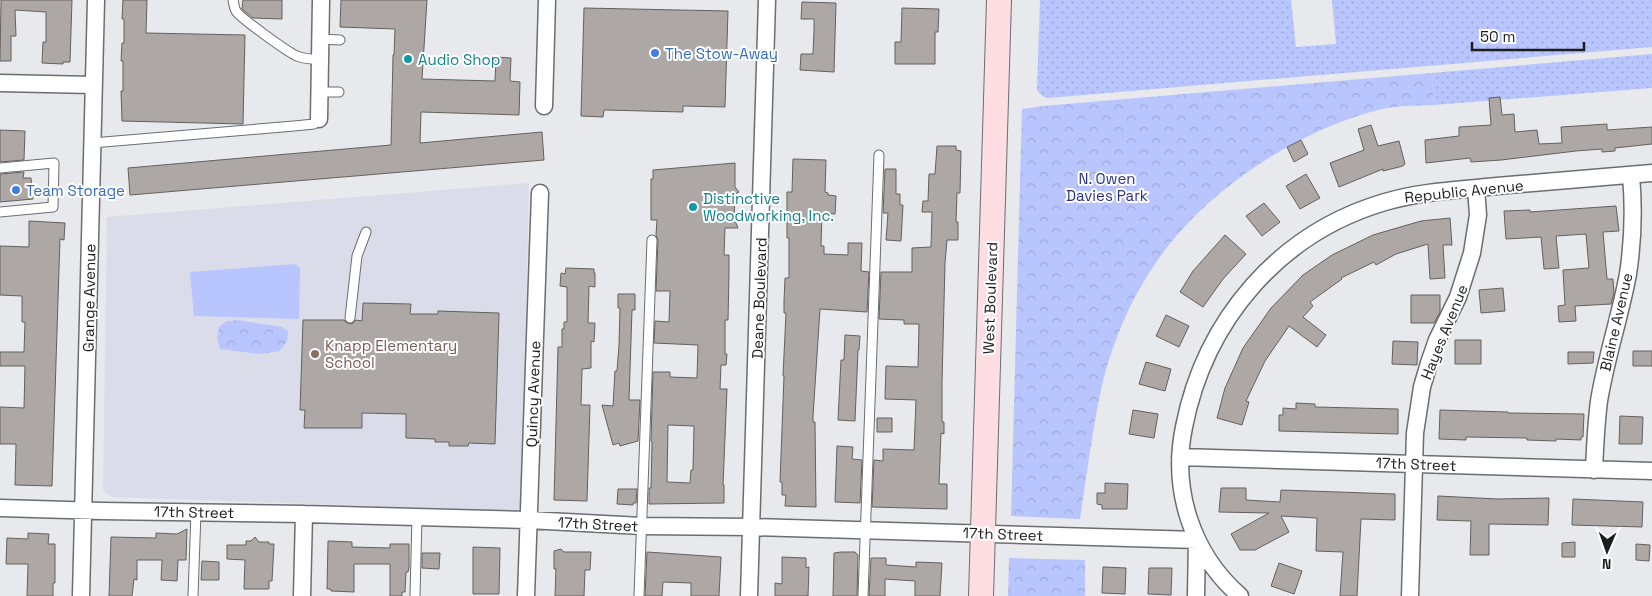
<svg xmlns="http://www.w3.org/2000/svg" width="1652" height="596" viewBox="0 0 1652 596" font-family="'Space Grotesk',sans-serif">
<defs>
<pattern id="grass-dots" width="8" height="8" patternUnits="userSpaceOnUse" patternTransform="scale(1.25)"><rect width="8" height="8" fill="#b9c5fe"/><path d="M2 2h.1M6 6h.1" fill="none" stroke="#9fa9d9" stroke-width="1.8" stroke-linecap="round"/></pattern>
<pattern id="park-crowns" width="20" height="18" patternUnits="userSpaceOnUse" patternTransform="scale(1.25)"><rect width="20" height="18" fill="#b9c5fe"/><path d="M2 6a3 3 0 1 1 6 0M12 15a3 3 0 1 1 6 0" fill="none" stroke="#9fa9d9"/></pattern>
</defs>
<rect width="100%" height="100%" fill="#e7e9ed"/>
<path fill="#dadde9" d="M529,183L522,504L517,511L112,497L103,490L107,217Z"/>
<path fill="url(#grass-dots)" d="M1040,0H1291L1296,47L1336,44L1332,0H1652V47L1048,98L1042,96L1037,90Z
M1652,54V88L1434,105L1432,73Z"/>
<path fill="url(#park-crowns)" d="M1432,73L1434,105C1416,106 1396,105 1378,110C1295,131 1202,193 1155,264C1134,294 1119,328 1108,363C1104,374 1102,387 1099,399C1091,439 1086,479 1080,519L1011,516L1022,109L1043,106Z
M237,320L282,327L288,331L287,341L280,351L259,354L220,349L217,338L219,327L225,322Z
M1009,558L1085,560V596H1008Z"/>
<path fill="#b9c5fe" d="M295,264L300,268L299,319L194,316L190,272Z"/>
<path fill="#ada8a6" stroke="#64605e" fill-rule="evenodd" d="M1,0H72L70,62H63V64L42,63L43,42H46V12L15,10L16,36H11V61H0Z
M123,0H147L146,33L245,35L243,124L122,121L121,91H123V61H121L122,43H124V19H122Z
M243,0H282V19L253,18L242,9Z
M341,0H427L422,79L495,81L496,57L511,58L510,81L520,82L519,115L421,112L420,143L542,132L544,160L130,195L128,168L391,145L393,55H394L395,29L340,27Z
M802,2L836,3L834,72L800,70L801,54H813L814,30V19H801Z
M584,8L728,11L725,107L683,106V112L604,110L603,117L581,116Z
M902,8L939,9L938,32H935V64H895V42H901Z
M1500,97L1502,115L1514,114L1515,132L1537,130L1539,144L1562,143L1561,127L1607,124V130L1652,127V144L1615,148V151L1602,152V149L1576,151L1501,160L1471,162L1470,158L1426,163L1425,140L1459,136V127L1491,125L1489,98Z
M1371,125L1378,146L1399,141L1405,164L1403,166L1383,171V169L1339,187L1330,163L1364,150L1358,129Z
M0,130L25,131L24,160L0,162Z
M1301,140L1308,154L1294,162L1287,147Z
M937,146H956V150L961,151L960,193H957L956,222H958V240H947L945,263L942,382V422H944V434L941,433L939,484H947V509L872,507L874,460L883,461V449L914,450L916,400L885,399L886,366L918,367L919,324H904V320L879,319L881,272H912V248L931,247L932,212H922L923,201H928L929,174H935Z
M793,159L826,160L825,192L828,193V195L836,196L835,214L822,213L821,246H824V254L848,255V243H862L861,271L869,272L867,312L820,309L813,416V422H815L816,507L785,506L786,495H782V482H780L784,376H783L786,313H784V301L785,278H789V238H787V192H792Z
M735,163V187L739,192L735,194L734,218L738,228H725L724,255H729V273L728,320H725V354H727L726,365H721L720,389H727L723,485H724V503L649,504V488H651L652,442L651,441L653,372H670V377L697,378L698,345L654,343L655,321L669,322L670,291H656L658,240L656,235L657,220H651V179H653V170ZM668,425L694,426L693,470H691L690,483L667,482Z
M885,169H896V194H900V205H903L901,241L886,240L888,213H883Z
M24,172L23,178H31L33,199L0,202V174Z
M1306,174L1320,198L1300,209L1286,186Z
M1264,203L1280,222L1262,236L1246,216Z
M1616,206L1619,231L1603,232L1607,279H1613L1614,293L1611,304L1575,306L1576,321L1559,322L1558,306L1565,305L1563,270L1589,268L1586,234L1556,236L1559,268L1544,269L1541,237L1506,239L1504,211L1530,210V212Z
M1450,218L1452,245H1443L1445,278L1430,279L1428,244L1396,254L1376,265L1374,262L1341,278L1342,279L1310,302L1313,306L1303,317L1326,335L1317,347L1289,326L1265,361L1246,401L1249,402L1242,425L1217,418L1225,388L1243,348L1271,308L1303,275L1332,255L1373,235L1421,221Z
M29,221L65,223L64,240L60,239L52,486L15,485L16,444H0V407L24,408L25,366H0V352H24L25,322H22V296L0,295V246L29,247Z
M1225,235L1246,254L1223,279L1203,307L1180,292L1193,271Z
M566,268L594,269V273H595V287L589,286L588,323H595L594,342L591,341V368L582,369L581,405H590L587,501L554,500L558,347H562V329H564V322H567V287L560,286L561,273L565,274Z
M1503,288L1505,311L1481,313L1479,290Z
M618,294H635V310H632L629,400H640L638,441L620,446L619,443L613,445L602,405L613,406L615,371H617L619,345L620,308H618Z
M1411,295H1440V312L1434,323H1411Z
M363,303L411,304L410,314H438V311L499,313L495,444L469,443L468,446H449V442H435V439L406,438V414L362,413V428H304L305,410H300L303,320H344L347,323L352,324L356,320L362,321Z
M1166,315L1189,326L1179,347L1156,336Z
M845,335L860,336L859,350H858L855,421L838,420L841,360H844Z
M1455,340H1481V364H1455Z
M1393,341L1418,342L1417,365L1392,364Z
M1633,351H1652V366H1633Z
M1568,352H1594L1593,363L1568,364Z
M1146,362L1171,369L1165,391L1139,384Z
M1296,403L1315,404V407L1398,409V434L1279,431V415H1283V408L1296,409Z
M1133,410L1158,414L1154,438L1129,434Z
M1440,410L1508,412V413L1584,414L1583,437H1581V440L1556,439V441L1527,440V438L1466,437V440L1439,439Z
M1620,416L1643,417L1642,444H1619Z
M877,418H892V432H877Z
M837,446L853,447L852,459L862,460L860,503L835,502Z
M1105,483L1128,484L1127,509H1102V505L1097,504V493H1105Z
M1221,488H1246V500L1280,502L1281,490L1395,494V520L1361,519L1357,596H1340L1343,552L1316,551L1317,518L1281,516L1289,532L1255,550H1240L1231,534L1269,513L1219,512Z
M618,489H637L636,503H633V505L617,504Z
M1438,496L1498,499L1549,498L1548,525L1489,524V555H1470L1471,521L1437,520Z
M1573,499L1643,502L1642,527L1572,525Z
M187,529L186,560H178L177,581L161,580L162,560H137V580L134,579L132,596H109L111,537L156,538V533L177,534Z
M28,533L49,534L48,544H55V583H53V596H27L28,564H6L7,538L28,539Z
M255,537L259,542H269V544H274L272,581H269V589H244L245,560L227,559V545H246V541H251Z
M328,541L352,542V547L390,548V544H409V568L408,572H406L405,592H402V596H390V564H354V592L331,591V589H327Z
M1575,542V557H1562V543Z
M1636,544L1650,545L1649,561L1636,560Z
M473,547L500,548L499,594H473Z
M561,549L564,552H591L590,570H585L584,596H555L556,569H554V551Z
M647,552L721,557L719,596H691V583L663,582L662,596H645Z
M841,552H855L858,555L857,596H833L834,553Z
M422,553H440L439,569L422,568Z
M782,557L806,558V568L809,567L808,596H775V583L782,584Z
M871,558H886V565L916,567V562L942,563L940,596H915V581L885,579V596H869Z
M202,561L219,562V580H201Z
M1279,563L1302,571L1294,594L1271,586Z
M1103,567L1126,568L1125,594L1102,593Z
M1149,568H1172L1171,595L1148,594Z"/>
<g fill="none" stroke-linecap="round" stroke-linejoin="round">
<defs>
<path id="lane" d="M233,0C234,4 234,8 236,11C239,17 289,53 297,56C304,59 312,59 320,60
M320,39L340,40
M319,92H339
M92,143L294,126L314,124L319,119
M0,168L54,163L53,207L0,212
M350,318L357,256L366,232
M193,596L196,512
M415,596L417,517
M639,596L652,240
M863,596L879,155"/>
<path id="street" d="M0,83L93,85
M544,106L547,0
M319,119L321,0
M1180,457L1652,471
M1594,470C1595,447 1596,424 1599,401C1606,358 1620,317 1628,274C1633,241 1634,208 1631,175
M0,508L102,511L304,514L528,520L642,526L751,527L1197,540L1196,596
M81,596L96,0
M302,596L304,514
M526,596L540,193
M749,596L767,0
M1240,596C1192,554 1171,490 1184,427C1205,320 1279,233 1385,202C1422,191 1460,190 1497,186C1549,182 1600,177 1652,173
M1410,596L1415,433L1422,387L1429,363L1437,340L1458,297L1472,253L1478,215L1476,188"/>
<path id="secondary" d="M981,596L999,0"/>
</defs>
<use href="#lane" stroke="#6b6d71" stroke-width="11"/>
<use href="#street" stroke="#6b6d71" stroke-width="19"/>
<use href="#secondary" stroke="#6b6d71" stroke-width="26"/>
<use href="#lane" stroke="#fff" stroke-width="9"/>
<use href="#street" stroke="#fff" stroke-width="16"/>
<use href="#secondary" stroke="#fedee3" stroke-width="24"/>
</g>
<g fill="#3f7fe0" stroke="#fff" stroke-width="2">
<circle cx="655" cy="53" r="5"/>
<circle cx="16" cy="190" r="5"/>
</g>
<g fill="#0f9aa8" stroke="#fff" stroke-width="2">
<circle cx="408" cy="59" r="5"/>
<circle cx="693" cy="207" r="5"/>
</g>
<circle fill="#8d6e63" stroke="#fff" stroke-width="2" cx="315" cy="354" r="5"/>
<g text-anchor="middle" dominant-baseline="central" stroke-width="4" stroke-linejoin="round" paint-order="stroke">
<g font-size="15" fill="#366cbe" stroke="#fff" text-anchor="start">
<text x="665" y="53">The Stow-Away</text>
<text x="26" y="190">Team Storage</text>
</g>
<g font-size="15" fill="#0d838f" stroke="#fff" text-anchor="start">
<text x="418" y="59">Audio Shop</text>
<text x="703" y="198">Distinctive<tspan x="703" dy="17">Woodworking, Inc.</tspan></text>
</g>
<g font-size="15" fill="#2d3384" stroke="#fff">
<text x="1107" y="178">N. Owen<tspan x="1107" dy="17">Davies Park</tspan></text>
</g>
<g font-size="15" fill="#1d1d1f" stroke="#fff">
<text transform="translate(1464 191) rotate(-6)">Republic Avenue</text>
<text transform="translate(89 298) rotate(-89)">Grange Avenue</text>
<text transform="translate(759 298) rotate(-88)">Deane Boulevard</text>
<text transform="translate(990 298) rotate(-88)">West Boulevard</text>
<text transform="translate(1616 322) rotate(-77)">Blaine Avenue</text>
<text transform="translate(1444 332) rotate(-68)">Hayes Avenue</text>
<text transform="translate(533 394) rotate(-88)">Quincy Avenue</text>
<text transform="translate(1416 464) rotate(2)">17th Street</text>
<text transform="translate(194 512) rotate(1)">17th Street</text>
<text transform="translate(598 524) rotate(3)">17th Street</text>
<text transform="translate(1003 534) rotate(2)">17th Street</text>
</g>
<g font-size="15" fill="#785e54" stroke="#fff" text-anchor="start">
<text x="325" y="345">Knapp Elementary<tspan x="325" dy="17">School</tspan></text>
</g>
</g>
<g transform="translate(1607 551) rotate(182)" stroke="#ffffff" stroke-width="4" paint-order="stroke">
<path d="M0-4L9 19L0 12L-9 19Z" fill="#1d1d1f"/>
<text y="-8" font-size="14" font-weight="bold" text-anchor="middle" fill="#1d1d1f">N</text>
</g>
<path d="M1472 42v8h112v-8" fill="none" stroke="#1d1d1f" stroke-width="2.5"/>
<text x="1480" y="42" font-size="15" fill="#1d1d1f" stroke="#ffffff" stroke-width="4" paint-order="stroke">50 m</text>
</svg>
